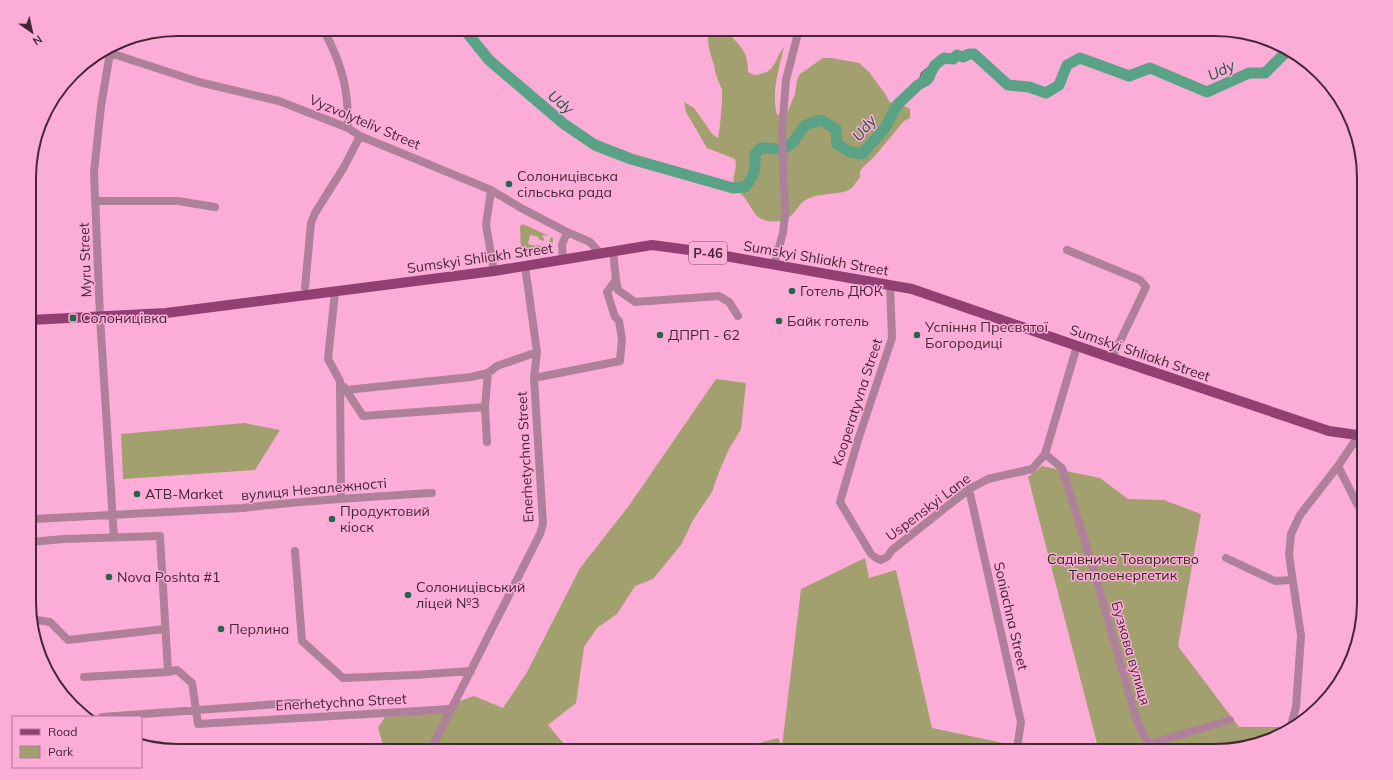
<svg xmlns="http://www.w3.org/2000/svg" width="1393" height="780" viewBox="0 0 1393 780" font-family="Mulish,sans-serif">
<rect width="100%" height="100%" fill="#fbadd8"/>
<path fill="#a3a06f" d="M709,29H724C738,45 748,48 748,72L754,75C778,72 771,64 784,47C779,69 771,92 777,115L787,113L795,94L797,80L800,74L823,58H831L859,63L869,72L886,95L889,101L894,105L904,106L910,109V118L904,121L874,157L864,166L860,171V177L852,188L847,191C834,195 820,193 807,199C799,203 796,213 788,218C780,223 763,223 756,215C751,209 748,201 742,195C740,192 736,190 734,186C731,178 738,169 735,159L707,148L686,112L684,102L694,108L713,135L718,138C720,131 723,95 722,89C720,85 718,81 717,77C715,73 715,69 714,65C710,52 706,43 709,29Z
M523,224L553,238V243L549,242L551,237L543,235L542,237L544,238V241L538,239L539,237L530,235L528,244L536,246L537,245L542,246V248L539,247L538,250L546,253L548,247L551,248C550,252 549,254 545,255L522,251L521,250L520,226Z
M716,379L746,383L741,429L729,449L719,472L712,492L693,520L681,545L653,579L635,586L617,614L597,628L584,647L576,703L548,725L570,751H385L378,728L385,717L432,711L474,696L503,708L527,672L580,568L628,507Z
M244,423L280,430L255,470L123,479L121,434Z
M1042,466L1100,478L1128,499L1164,500L1201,514L1178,646L1239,727H1284L1289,730L1263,743L1225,751H1099L1028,477Z
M865,558L869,578L896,570L932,728L1042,751H728L778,738L782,746L801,589Z"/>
<path fill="#5aa285" stroke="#547d6e" d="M928,67H931L935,71C935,81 930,86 920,87L918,85L921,73Z"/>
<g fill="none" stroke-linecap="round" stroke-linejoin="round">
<path stroke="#5aa285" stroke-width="11" d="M464,29L489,60L564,124L595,145L631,159L733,188L745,187C755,175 756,169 755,154L761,148L784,149L794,141L805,125L821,120L836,129L837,144L850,152L862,154L885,128L897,105L918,85L927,80L935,65L944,58L953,59L957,55L963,57L969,54H974L1008,85L1029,87L1046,93L1059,85L1067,65L1080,58L1129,76L1150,68L1207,92L1249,73H1265L1289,49"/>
<path stroke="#ae8099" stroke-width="8" d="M323,29C334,49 343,71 346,93C348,105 348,116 348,128
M104,51L199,82L279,101L348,128L360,136L491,190L521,208L567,232L590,242L600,253
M110,53L101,106L94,172L100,317L114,538
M491,190L486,225L494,271
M95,201H178L215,207
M1067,250L1140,280L1146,287L1112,358
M613,251L616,280L618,290L635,302L719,296L729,302L738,316
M563,260L562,245L567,232
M774,265L783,233L785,215L782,130L786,80L799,29
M890,285L892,338L858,440L840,502L871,554L876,558L881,560L887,557L892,550L969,489L988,479L1032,469L1045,454L1077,346
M305,287L311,223L315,213L344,167L360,136
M335,292L328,359L340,381L341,498
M534,378L620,361L622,339L619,321L615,317L607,292L616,280
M344,387L363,416L485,407
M346,390L471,377L488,373L497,366L537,352
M487,442L485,407L488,373
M1045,454L1062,468L1092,564L1134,711L1139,726L1149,744V751
M1338,466L1357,504L1364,511
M969,489L1021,722L1017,749
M30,520L34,519L243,508C306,500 369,497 432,493
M30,542L64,539L160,536L168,672L177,670L192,683L198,724L451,709
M295,551L302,641L343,678L414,675L471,671
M1226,558L1275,581L1292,580
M30,619L50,622L68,640L165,629
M84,677L168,672
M102,717L292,703H299
M1290,730L1296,707L1301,636L1289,555L1291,534L1300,515L1338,466L1359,435
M1149,744L1230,720
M430,751L540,534L543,524L534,378L537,352L525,266"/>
<path stroke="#914071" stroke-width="10" d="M30,320L166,313L494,271L652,245L697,251L912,289L1112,358L1329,431L1364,436"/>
</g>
<g fill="#28634c" stroke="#fbadd8" stroke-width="1.5">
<circle cx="509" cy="184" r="4"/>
<circle cx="792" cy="291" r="4"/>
<rect x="69" y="314" width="8" height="8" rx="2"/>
<circle cx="779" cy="321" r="4"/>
<circle cx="660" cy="335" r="4"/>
<circle cx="917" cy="335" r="4"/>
<circle cx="137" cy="494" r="4"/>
<circle cx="332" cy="519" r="4"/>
<circle cx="109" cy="577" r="4"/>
<circle cx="408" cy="595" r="4"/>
<circle cx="221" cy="629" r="4"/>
</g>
<g text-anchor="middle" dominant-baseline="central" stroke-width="3" stroke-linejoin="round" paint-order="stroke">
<rect fill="#fbadd8" stroke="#7c4e68" stroke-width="1" x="689" y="242" width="38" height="22" rx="3"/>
<g font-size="13" font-weight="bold" fill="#452638">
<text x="708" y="253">Р-46</text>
</g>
<g font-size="14" fill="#452638" stroke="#fbadd8">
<text transform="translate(365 122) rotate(23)">Vyzvolyteliv Street</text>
<text transform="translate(480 258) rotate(-8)">Sumskyi Shliakh Street</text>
<text transform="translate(816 258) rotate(10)">Sumskyi Shliakh Street</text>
<text transform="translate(85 260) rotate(-92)">Myru Street</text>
<text transform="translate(1140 353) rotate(19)">Sumskyi Shliakh Street</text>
<text transform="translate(857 402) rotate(-72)">Kooperatyvna Street</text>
<text transform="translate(525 457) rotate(-93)">Enerhetychna Street</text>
<text transform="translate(314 489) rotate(-5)">вулиця Незалежності</text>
<text transform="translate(928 507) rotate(-37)">Uspenskyi Lane</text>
<text transform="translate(1011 616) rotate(77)">Soniachna Street</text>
<text transform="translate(1131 653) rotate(74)">Бузкова вулиця</text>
<text transform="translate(341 702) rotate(-3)">Enerhetychna Street</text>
</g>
<g font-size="14" fill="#452638" stroke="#fbadd8" text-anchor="start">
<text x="517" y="176">Солоницівська<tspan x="517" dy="16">сільська рада</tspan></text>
<text x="800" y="291">Готель ДЮК</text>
<text x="81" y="318">Солоницівка</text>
<text x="787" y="321">Байк готель</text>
<text x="925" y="327">Успіння Пресвятої<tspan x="925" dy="16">Богородиці</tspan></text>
<text x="668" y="335">ДПРП - 62</text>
<text x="145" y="494">ATB-Market</text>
<text x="340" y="511">Продуктовий<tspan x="340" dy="16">кіоск</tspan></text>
<text x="117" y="577">Nova Poshta #1</text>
<text x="416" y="587">Солоницівський<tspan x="416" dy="16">ліцей №3</tspan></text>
<text x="229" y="629">Перлина</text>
</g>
<g font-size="14" fill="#2c2a0c" stroke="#fbadd8">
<text x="1123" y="559">Садівниче Товариство<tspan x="1123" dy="16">Теплоенергетик</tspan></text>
</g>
<g font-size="15" font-style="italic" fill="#205943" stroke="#fbadd8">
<text transform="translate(1221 70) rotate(-25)">Udy</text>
<text transform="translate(561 102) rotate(40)">Udy</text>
<text transform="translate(864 128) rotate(-50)">Udy</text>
</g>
</g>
<path d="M0 0H1393V780H0ZM178 36H1215A142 142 0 0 1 1357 178V602A142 142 0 0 1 1215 744H178A142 142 0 0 1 36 602V178A142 142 0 0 1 178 36Z" fill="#fbadd8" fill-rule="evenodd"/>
<path fill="none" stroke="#452638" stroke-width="2" d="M178 36H1215A142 142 0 0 1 1357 178V602A142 142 0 0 1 1215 744H178A142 142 0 0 1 36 602V178A142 142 0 0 1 178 36Z"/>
<rect x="12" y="716" width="130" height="52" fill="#fbadd8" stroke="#b27798"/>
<rect x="20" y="729" width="20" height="6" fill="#914071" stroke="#b27798"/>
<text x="48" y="736" font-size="12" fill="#452638">Road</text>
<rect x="20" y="746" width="20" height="12" fill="#a3a06f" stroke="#b27798"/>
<text x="48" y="756" font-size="12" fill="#452638">Park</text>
<g transform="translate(32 32) rotate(146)" stroke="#fbadd8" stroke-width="3" paint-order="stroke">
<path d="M0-3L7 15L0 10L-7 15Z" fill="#452638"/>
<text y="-6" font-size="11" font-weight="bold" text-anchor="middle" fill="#452638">N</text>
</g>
</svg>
